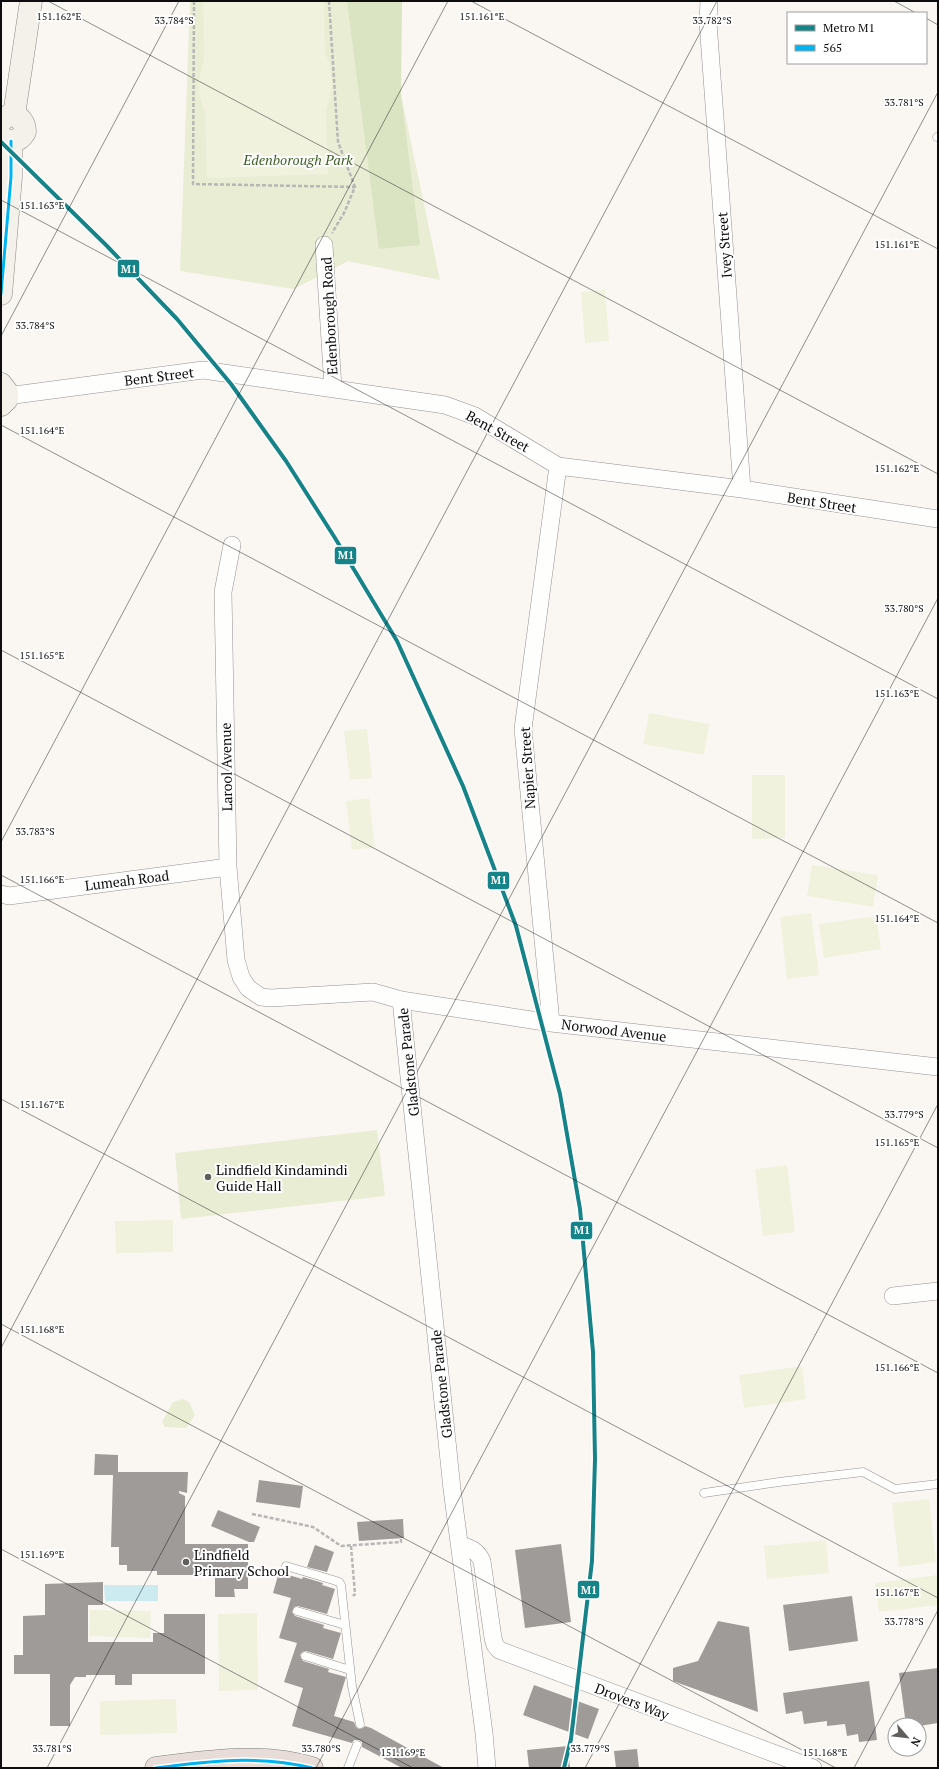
<svg xmlns="http://www.w3.org/2000/svg" width="939" height="1769" viewBox="0 0 939 1769" font-family="'PT Serif',serif">
<rect width="100%" height="100%" fill="#faf7f2"/>
<path fill="#e8edd4" d="M190,1H398L401,95L440,280L348,261L294,289L180,271Z
M377,1130L385,1196L181,1219L175,1153Z
M183,1399L189,1402L195,1415L186,1428L165,1427L162,1422L173,1402Z"/>
<path fill="#dae4c3" d="M347,1H402L401,95L420,245L379,249Z"/>
<path fill="#f0f2de" d="M203,1H324L325,53L330,64L332,88L326,112L328,174L207,178L205,113L199,94V81L204,57Z
M605,290L609,341L585,343L581,292Z
M649,713L709,724L704,755L643,744Z
M367,729L372,778L350,780L344,731Z
M752,775H785V838L752,839Z
M369,798L375,847L352,850L346,801Z
M812,865L878,875L873,907L807,896Z
M811,913L819,975L787,979L780,917Z
M876,916L881,949L824,958L819,924Z
M787,1165L795,1232L763,1236L755,1169Z
M173,1220V1252L116,1253L115,1221Z
M802,1366L806,1399L744,1408L739,1375Z
M929,1499L936,1562L899,1567L892,1503Z
M826,1540L829,1573L767,1579L764,1546Z
M938,1575V1605L879,1612L875,1583Z
M90,1610L151,1611L150,1638L89,1636Z
M257,1613L258,1690L219,1691L218,1614Z
M176,1699L177,1733L100,1735V1701Z"/>
<path fill="#ccebf1" d="M104,1585H158V1601H105Z"/>
<path fill="#9e9b98" d="M95,1454L118,1455V1472H188L187,1493L179,1491V1493L185,1496V1544H248V1589H234L235,1597H215V1575H157V1571H127V1565H119V1547H111L113,1475H94Z
M259,1480L303,1486L300,1508L256,1502Z
M218,1510L260,1527L254,1542H249L211,1526Z
M403,1519L404,1538L359,1541L357,1522Z
M561,1544L571,1622L525,1628L515,1550Z
M315,1545L334,1552L327,1572L307,1567Z
M279,1572L302,1579L303,1577L323,1583L322,1585L335,1589L327,1614L298,1606L294,1607L292,1612L295,1616L324,1625L323,1628L341,1633L333,1659L306,1651L302,1652L300,1655L303,1661L329,1669L328,1672L346,1677L334,1716L354,1722L356,1727L359,1729L363,1728L365,1726L371,1728L444,1768H402L362,1747V1742L359,1740H354L352,1743L292,1726L303,1688L284,1682L297,1643L279,1638L291,1598L273,1593Z
M103,1582V1605H88V1642H153V1633H164V1614H205V1674H132V1685H115V1675H86V1677H75L70,1685V1726H50V1674H14V1655H23V1616L45,1615V1584Z
M852,1596L858,1641L789,1651L783,1605Z
M718,1621L749,1627L758,1712L673,1681V1668L698,1661Z
M938,1668V1723L919,1726L906,1725L899,1673Z
M869,1681L877,1740L859,1742L858,1734L847,1736L845,1724L827,1726V1721L804,1724L802,1711L786,1714L783,1693Z
M534,1685L599,1709L588,1739L523,1715Z
M568,1746L570,1768H529L527,1750Z
M637,1749L639,1768H616L614,1751Z"/>
<g fill="none" stroke-linecap="round" stroke-linejoin="round">
<defs>
<path id="lane" d="M937,137H938
M704,1493L779,1482L863,1472L895,1489L938,1484
M286,1566L333,1580L339,1582L341,1585L352,1686L360,1724
M297,1611L345,1625
M305,1656L350,1670
M348,1768L357,1745"/>
<path id="street" d="M709,1L708,22L742,489
M324,245L333,388
M7,396L203,370L445,405L475,416L558,466L742,489L938,519
M232,545L223,592L228,867L236,960L241,977L248,988L261,997L271,998L373,992L401,1000L551,1023L938,1067
M1,894L9,896L228,867
M401,1000L452,1489L484,1733L487,1768
M551,1023L523,729L558,466
M893,1296L938,1291
M459,1544C470,1548 477,1550 482,1561L493,1638L495,1645L499,1650L813,1768"/>
<path id="secondary" d="M14,115L31,1
M1,136C9,144 19,142 25,132C25,118 13,110 2,120
M1,294L11,177V141
M1,384L7,392V399L1,405"/>
<path id="highway" d="M156,1768C208,1761 261,1753 312,1768"/>
</defs>
<use href="#lane" stroke="#949290" stroke-width="9"/>
<use href="#street" stroke="#949290" stroke-width="18"/>
<use href="#secondary" stroke="#8a8987" stroke-width="23"/>
<use href="#highway" stroke="#81807d" stroke-width="23"/>
<path stroke="#b8b7b6" stroke-width="2.5" stroke-dasharray="4 2" stroke-linecap="butt" d="M194,1L193,184L355,187
M329,1L338,142L355,187L344,213L332,233
M252,1514L313,1527L341,1546L401,1542V1539
M351,1546L355,1594L353,1596"/>
<use href="#lane" stroke="#fefefd" stroke-width="8"/>
<use href="#street" stroke="#fefefd" stroke-width="17"/>
<use href="#secondary" stroke="#f4f1ea" stroke-width="22"/>
<use href="#highway" stroke="#e7dcd7" stroke-width="22"/>
<defs>
<path id="bus-1" d="M1,294L11,177V141
M156,1768C209,1761 260,1755 312,1768"/>
</defs>
<use href="#bus-1" stroke="#fff" stroke-width="6"/>
<use href="#bus-1" stroke="#00b5ef" stroke-width="3"/>
<defs>
<path id="metro-1" d="M1,142L107,246L177,319L231,384L286,461L335,538L397,641L463,786L516,926L560,1094L580,1209L593,1352L595,1459L592,1561L571,1739L564,1768"/>
</defs>
<use href="#metro-1" stroke="#fff" stroke-width="7"/>
<use href="#metro-1" stroke="#168388" stroke-width="4"/>
</g>
<path fill="none" stroke="#0d0d0d" stroke-width="1" stroke-opacity="0.45" d="M48,1L938,474M471,1L938,249M894,1L916,13M926,18L938,25M1,200L938,699M1,336L179,1M1,425L938,923M1,650L938,1148M1,842L448,1M1,875L938,1373M1,1099L938,1598M1,1324L836,1768M1,1348L717,1M1,1549L413,1768M47,1768L938,92M316,1768L938,598M585,1768L938,1104M854,1768L938,1610"/>
<g fill="#605f5d" stroke="#fff" stroke-width="1.5">
<circle cx="208" cy="1177" r="4"/>
<circle cx="186" cy="1562" r="4"/>
</g>
<g text-anchor="middle" dominant-baseline="central" stroke-width="4" stroke-linejoin="round" paint-order="stroke">
<g font-size="14" font-style="italic" fill="#3b5f24" stroke="#fff">
<text x="298" y="159">Edenborough Park</text>
</g>
<g font-size="14" fill="#0d0d0d" stroke="#fff">
<text transform="translate(724 245) rotate(-94)">Ivey Street</text>
<text transform="translate(329 316) rotate(-93)">Edenborough Road</text>
<text transform="translate(159 376) rotate(-7)">Bent Street</text>
<text transform="translate(498 431) rotate(29)">Bent Street</text>
<text transform="translate(822 502) rotate(9)">Bent Street</text>
<text transform="translate(226 767) rotate(-91)">Larool Avenue</text>
<text transform="translate(527 768) rotate(-94)">Napier Street</text>
<text transform="translate(127 880) rotate(-7)">Lumeah Road</text>
<text transform="translate(614 1030) rotate(7)">Norwood Avenue</text>
<text transform="translate(408 1062) rotate(-96)">Gladstone Parade</text>
<text transform="translate(441 1384) rotate(-96)">Gladstone Parade</text>
<text transform="translate(632 1701) rotate(21)">Drovers Way</text>
</g>
<g font-size="14" fill="#0d0d0d" stroke="#fff" text-anchor="start">
<text x="216" y="1169">Lindfield Kindamindi<tspan x="216" dy="16">Guide Hall</tspan></text>
<text x="194" y="1554">Lindfield<tspan x="194" dy="16">Primary School</tspan></text>
</g>
</g>
<g font-size="10" text-anchor="middle" fill="#0d0d0d" stroke="#fff" stroke-width="4" stroke-linejoin="round" paint-order="stroke">
<text x="59" y="20">151.162°E</text>
<text x="482" y="20">151.161°E</text>
<text x="174" y="24">33.784°S</text>
<text x="712" y="24">33.782°S</text>
<text x="904" y="106">33.781°S</text>
<text x="42" y="209">151.163°E</text>
<text x="897" y="248">151.161°E</text>
<text x="35" y="329">33.784°S</text>
<text x="42" y="434">151.164°E</text>
<text x="897" y="472">151.162°E</text>
<text x="904" y="612">33.780°S</text>
<text x="42" y="659">151.165°E</text>
<text x="897" y="697">151.163°E</text>
<text x="35" y="835">33.783°S</text>
<text x="42" y="883">151.166°E</text>
<text x="897" y="922">151.164°E</text>
<text x="42" y="1108">151.167°E</text>
<text x="904" y="1118">33.779°S</text>
<text x="897" y="1146">151.165°E</text>
<text x="42" y="1333">151.168°E</text>
<text x="897" y="1371">151.166°E</text>
<text x="42" y="1558">151.169°E</text>
<text x="897" y="1596">151.167°E</text>
<text x="904" y="1625">33.778°S</text>
<text x="52" y="1752">33.781°S</text>
<text x="321" y="1752">33.780°S</text>
<text x="590" y="1752">33.779°S</text>
<text x="403" y="1756">151.169°E</text>
<text x="825" y="1756">151.168°E</text>
</g>
<g stroke="#fff" stroke-width="1.5">
<rect x="117" y="259" width="23" height="19" rx="4" fill="#168388"/>
<rect x="334" y="546" width="23" height="19" rx="4" fill="#168388"/>
<rect x="487" y="871" width="23" height="19" rx="4" fill="#168388"/>
<rect x="570" y="1221" width="23" height="19" rx="4" fill="#168388"/>
<rect x="577" y="1580" width="23" height="19" rx="4" fill="#168388"/>
</g>
<g font-size="11" text-anchor="middle" font-weight="bold" fill="#fff">
<text x="129" y="273">M1</text>
<text x="346" y="559">M1</text>
<text x="499" y="884">M1</text>
<text x="582" y="1234">M1</text>
<text x="589" y="1594">M1</text>
</g>
<rect width="939" height="1769" fill="none" stroke="#0d0d0d" stroke-width="4"/>
<rect x="787" y="12" width="140" height="52" fill="#ffffff" stroke="#9e9e9e"/>
<rect x="795" y="25" width="20" height="6" fill="#168388" stroke="#9e9e9e"/>
<text x="823" y="32" font-size="12" fill="#0d0d0d">Metro M1</text>
<rect x="795" y="45" width="20" height="6" fill="#00b5ef" stroke="#9e9e9e"/>
<text x="823" y="52" font-size="12" fill="#0d0d0d">565</text>
<g transform="translate(907 1737) rotate(118)"><circle r="19" fill="#ffffff" stroke="#9e9e9e"/>
<path d="M0-3L7 15L0 10L-7 15Z" fill="#605f5d"/>
<text y="-6" font-size="11" font-weight="bold" text-anchor="middle" fill="#0d0d0d">N</text>
</g>
</svg>
